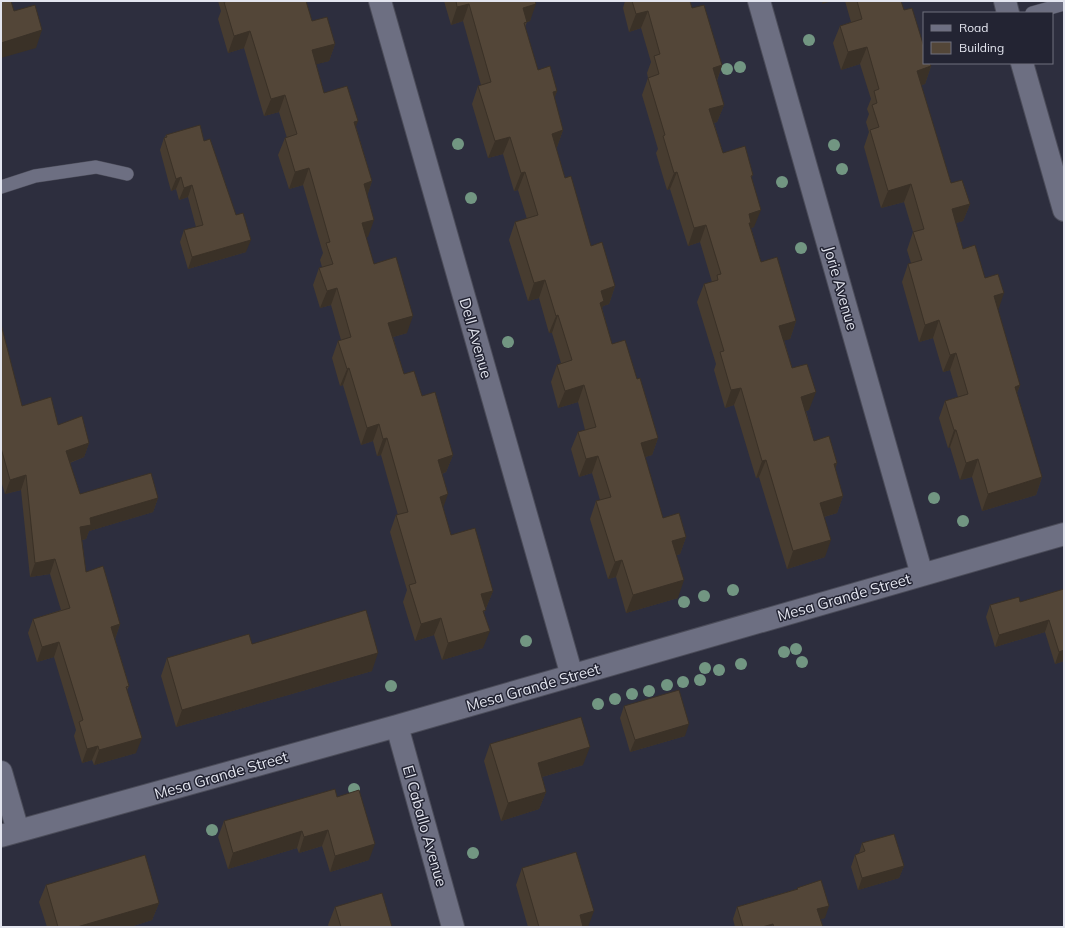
<svg xmlns="http://www.w3.org/2000/svg" width="1065" height="928" viewBox="0 0 1065 928" font-family="Mulish,sans-serif">
<rect width="100%" height="100%" fill="#2d2e3e"/>
<g fill="none" stroke-linecap="round" stroke-linejoin="round">
<defs>
<path id="service" d="M1032,13L1064,4
M1,187L35,176L96,167L127,174"/>
<path id="minor" d="M380,1L572,676
M759,1L922,575
M397,726L453,927
M1,772L18,831
M1,836L397,726L1064,534"/>
<path id="tertiary" d="M1005,1L1008,13
M1022,63L1064,210"/>
</defs>
<use href="#service" stroke="#4b4c59" stroke-width="14"/>
<use href="#minor" stroke="#4b4c59" stroke-width="24"/>
<use href="#tertiary" stroke="#4b4c59" stroke-width="24"/>
<use href="#service" stroke="#6d6f82" stroke-width="13"/>
<use href="#minor" stroke="#6d6f82" stroke-width="22"/>
<use href="#tertiary" stroke="#6d6f82" stroke-width="22"/>
</g>
<g fill="#729682">
<circle cx="809" cy="40" r="6"/>
<circle cx="740" cy="67" r="6"/>
<circle cx="727" cy="69" r="6"/>
<circle cx="458" cy="144" r="6"/>
<circle cx="834" cy="145" r="6"/>
<circle cx="842" cy="169" r="6"/>
<circle cx="782" cy="182" r="6"/>
<circle cx="471" cy="198" r="6"/>
<circle cx="801" cy="248" r="6"/>
<circle cx="508" cy="342" r="6"/>
<circle cx="934" cy="498" r="6"/>
<circle cx="963" cy="521" r="6"/>
<circle cx="733" cy="590" r="6"/>
<circle cx="704" cy="596" r="6"/>
<circle cx="684" cy="602" r="6"/>
<circle cx="526" cy="641" r="6"/>
<circle cx="796" cy="649" r="6"/>
<circle cx="784" cy="652" r="6"/>
<circle cx="802" cy="662" r="6"/>
<circle cx="741" cy="664" r="6"/>
<circle cx="705" cy="668" r="6"/>
<circle cx="719" cy="670" r="6"/>
<circle cx="700" cy="680" r="6"/>
<circle cx="683" cy="682" r="6"/>
<circle cx="667" cy="685" r="6"/>
<circle cx="391" cy="686" r="6"/>
<circle cx="649" cy="691" r="6"/>
<circle cx="632" cy="694" r="6"/>
<circle cx="615" cy="699" r="6"/>
<circle cx="598" cy="704" r="6"/>
<circle cx="354" cy="789" r="6"/>
<circle cx="212" cy="830" r="6"/>
<circle cx="473" cy="853" r="6"/>
</g>
<path fill="#473c30" d="M218,1H306L312,21L335,44L329,61L316,64L324,93L356,127L372,181L367,196L368,237H366L374,264L407,333L393,337L404,374L422,396L453,455L446,472L442,474L443,508L451,535L493,591L486,608H485L484,614L483,648L442,660L434,635L415,641L403,602L407,590L390,532L396,515H398L381,455L377,456L373,441L361,445L343,385L340,386L332,358L338,341L341,340L331,305L320,308L313,285L319,268L322,267L320,260L323,253L303,185L289,189L278,155L285,138H287L279,112L264,116L244,48L228,53L218,19L221,11Z
M444,1H535L530,21L527,22L525,27L538,70L557,91L554,98L563,130L557,147L556,148L565,178L591,246L615,286L609,304L603,306L602,308L612,344L637,379L658,438L652,455L645,457L663,518L686,537L680,554L677,555L678,598L626,613L616,577L608,579L590,519L596,501L600,500L592,473L579,477L571,449L578,432L585,430L578,402L558,408L551,382L557,365L561,363L552,333H549L539,298L528,301L509,240L515,222L527,219L518,190L514,191L503,154L488,158L472,104L478,86L481,85L463,21L451,25Z
M625,1H690L692,8L722,65L717,81L724,105L717,122L714,123L723,153L753,175L751,178L754,227L751,228L761,262L796,321L790,339L784,340L792,368L809,410L806,411L814,441L837,463L835,469L843,496L837,513L824,517L825,557L787,569L759,477L756,478L734,405L725,408L714,370L716,364L697,302L704,284L712,282L700,242L688,246L670,189L667,190L656,153L658,149L642,95L648,78L647,73L651,62L641,28L629,32L623,8Z
M845,1H901L904,10L924,47L931,66L925,84L921,85L951,183L970,204L963,221L956,223L963,249L985,278L998,310L1020,385L1017,393L1042,477L1036,495L982,511L972,477L960,480L950,447L948,448L939,418L945,401L958,397L950,370L943,372L933,338L919,342L902,282L908,264L911,263L907,250L913,232L904,202L881,208L864,147L869,132L866,122L869,114L867,109L871,99L860,64L841,70L833,43L840,26L851,22Z
M166,135L204,141L246,252L188,269L180,242L184,230L196,227L188,197L179,200L176,189L171,191L160,150L164,138L165,137Z
M1,324L22,406L58,425L89,443L84,457L70,463L80,494L158,498L153,512L89,531L86,539L82,540L86,572L120,624L115,639L129,686L127,690L136,753L94,765L92,760L82,763L74,736L76,730L54,657L37,662L28,633L33,619L61,610L50,574L30,577L21,490L5,494L1,481Z
M1064,589V661L1055,664L1045,632L995,647L986,617L990,605L1020,602Z
M252,644L372,671L176,727L161,676L167,658Z
M624,706L685,736L630,752L620,718Z
M490,744L583,765L542,777L546,792L539,809L501,821L484,761Z
M337,797L369,860L330,872L322,846L299,853L297,848L228,869L218,837L224,821Z
M862,843L904,866L899,878L858,890L851,867L855,855L859,853Z
M522,868L588,927H528L516,885Z
M46,885L159,903L152,920L130,927H47L39,902Z
M797,888L825,918L820,919L823,927H735L733,919L737,907L797,889Z
M335,907L392,927H329L328,925Z"/>
<path fill="#3a3127" d="M823,1H832L822,4Z
M469,4L463,21L451,25L457,7Z
M536,4L530,21L516,25L523,8Z
M648,11L641,28L629,32L636,14Z
M42,30L36,48L1,58V43Z
M250,31L244,48L228,53L234,36Z
M335,44L329,61L306,67L312,50Z
M867,47L860,64L841,70L848,52Z
M722,65L716,83L713,68Z
M931,66L925,84L911,88L917,71Z
M557,91L551,108L553,92Z
M285,95L279,112L264,116L271,99Z
M724,105L717,122L703,126L709,109Z
M358,121L352,138L354,122Z
M563,130L557,147L545,151L552,134Z
M510,137L503,154L488,158L495,141Z
M309,168L303,185L289,189L295,172Z
M525,172L518,190L514,191L521,173Z
M677,172L670,189L667,190L674,173Z
M181,177L176,189L171,191L176,179Z
M372,181L366,199L364,184Z
M911,184L904,202L881,208L888,191Z
M192,185L188,197L179,200L184,188Z
M970,204L963,221L945,226L952,209Z
M761,210L754,227L749,229V214Z
M374,220L368,237L356,240L362,223Z
M706,225L700,242L688,246L694,228Z
M251,240L246,252L188,269L192,257Z
M545,280L539,298L528,301L534,283Z
M615,286L609,304L603,306L598,319L601,291Z
M337,288L331,305L320,308L327,291Z
M1004,293L998,311L994,296Z
M558,315L552,333H549L556,316Z
M413,316L407,333L382,340L388,323Z
M939,320L933,338L919,342L925,325Z
M796,321L790,339L773,344L779,326Z
M956,353L950,370L943,372L950,355Z
M349,368L343,385L340,386L347,369Z
M584,385L578,402L558,408L565,391Z
M1020,385L1013,403L1015,387Z
M741,388L734,405L725,408L731,390Z
M816,392L809,410L795,414L801,397Z
M379,424L373,441L361,445L367,428Z
M954,430H956L950,447L948,448Z
M387,438L381,455L377,456L383,439Z
M658,438L652,455L634,460L641,443Z
M89,443L84,457L61,466L66,451Z
M453,455L446,472L432,477L438,460Z
M598,456L592,473L579,477L586,459Z
M978,459L972,477L960,480L966,463Z
M766,460L759,477L756,478L762,461Z
M837,463L831,481L834,464Z
M26,475L21,490L5,494L10,480Z
M1042,477L1036,495L982,511L988,494Z
M448,494L442,511L440,497Z
M843,496L837,513L813,520L820,503Z
M158,498L153,512L89,531L86,539L75,541L80,527L90,518Z
M686,537L680,554L666,558L672,541Z
M831,540L825,557L787,569L793,551Z
M55,559L50,574L30,577L35,563Z
M622,560L616,577L608,579L615,562Z
M684,580L678,598L626,613L633,595Z
M493,591L486,608L475,611L481,594Z
M441,618L434,635L415,641L421,624Z
M1049,620L1045,632L995,647L999,635Z
M120,624L115,639L106,642L111,627Z
M490,631L483,648L442,660L448,643Z
M59,642L54,657L37,662L42,647Z
M1064,650V661L1055,664L1059,652Z
M378,653L372,671L176,727L182,710Z
M689,724L685,736L630,752L635,740Z
M142,738L136,753L94,765L99,750Z
M98,746L92,760L82,763L87,749Z
M590,747L583,765L531,780L538,763Z
M546,792L539,809L501,821L508,803Z
M328,830L322,846L299,853L304,837Z
M302,831L297,848L228,869L233,853Z
M375,844L369,860L330,872L335,856Z
M904,866L899,878L858,890L862,878Z
M159,903L152,920L130,927H77Z
M829,906L825,918L813,921L817,909Z
M594,911L588,927H575L580,915Z
M773,924L772,927H762Z"/>
<path fill="#534638" stroke="#3a3127" d="M1,1H11L14,11L35,5L42,30L1,43Z
M229,1H306L312,21L327,17L335,44L312,50L324,93L347,86L358,121L354,122L372,181L364,184L374,220L362,223L374,264L396,257L413,316L388,323L404,374L414,371L422,396L435,392L453,455L438,460L448,494L440,497L451,535L475,528L493,591L481,594L486,610L483,611L490,631L448,643L441,618L421,624L409,585L416,583L396,515L408,512L387,438L383,439L379,424L367,428L349,368L347,369L338,341L351,337L337,288L327,291L319,268L333,264L326,243L330,242L309,168L295,172L285,138L297,134L285,95L271,99L250,31L234,36L224,2Z
M456,1H535L536,4L523,8L527,22L524,23L538,70L550,66L557,91L553,92L563,130L552,134L565,178L571,176L591,246L602,242L615,286L601,291L604,301L600,303L612,344L625,340L637,379L640,378L658,438L641,443L663,518L679,513L686,537L672,541L684,580L633,595L622,560L615,562L596,501L611,497L598,456L586,459L578,432L596,427L584,385L565,391L557,365L572,360L558,315L556,316L545,280L534,283L515,222L538,215L525,172L521,173L510,137L495,141L478,86L491,82L469,4L457,7Z
M632,1H690L692,8L704,5L722,65L713,68L724,105L709,109L723,153L745,146L753,175L751,176L761,210L749,214L751,223H749L761,262L777,257L796,321L779,326L792,368L807,364L816,392L801,397L814,441L829,436L837,463L834,464L843,496L820,503L831,540L793,551L766,460L762,461L741,388L731,390L720,352L724,351L704,284L718,280L717,275L721,274L706,225L694,228L677,172L674,173L663,136L665,135L648,78L659,74L654,56L660,54L648,11L636,14Z
M857,1H901L904,10L912,8L924,47V63H930L931,66L917,71L951,183L962,180L970,204L952,209L963,249L975,245L985,278L998,274L1004,293L994,296L1020,385L1015,387L1042,477L988,494L978,459L966,463L956,430H954L945,401L968,394L956,353L950,355L939,320L925,325L908,264L922,260L913,232L924,229L911,184L888,191L870,130L879,127L872,105L877,103L874,91L879,89L867,47L848,52L840,26L862,19Z
M200,125L204,141L210,139L236,215L243,213L251,240L192,257L184,230L203,225L192,185L184,188L181,177L176,179L164,138L167,137L166,135Z
M1,324L22,406L51,397L58,425L82,416L89,443L66,451L80,494L151,473L158,498L90,518L91,525L80,527L86,572L103,566L120,624L111,627L129,686L126,687L142,738L99,750L98,746L87,749L79,722L83,720L59,642L42,647L33,619L70,608L55,559L35,563L26,475L10,480L1,448Z
M1064,589V650L1059,652L1049,620L999,635L990,605L1019,597L1020,602Z
M366,610L378,653L182,710L167,658L249,634L252,644Z
M679,690L689,724L635,740L624,706Z
M581,717L590,747L538,763L546,792L508,803L490,744Z
M335,789L337,797L359,790L375,844L335,856L328,830L304,837L302,831L233,853L224,821Z
M894,834L904,866L862,878L855,855L865,851L862,843Z
M576,852L594,911L580,915L583,927H539L522,868Z
M145,855L159,903L77,927H58L46,885Z
M821,880L829,906L817,909L823,927H774L773,924L762,927H743L737,907L798,889L797,888Z
M382,893L392,927H341L335,907Z"/>
<g text-anchor="middle" dominant-baseline="central" stroke-width="3" stroke-linejoin="round" paint-order="stroke">
<g font-size="15" fill="#e3e5ef" stroke="#232433">
<text transform="translate(841 288) rotate(74)">Jorie Avenue</text>
<text transform="translate(476 338) rotate(74)">Dell Avenue</text>
<text transform="translate(844 597) rotate(-16)">Mesa Grande Street</text>
<text transform="translate(533 687) rotate(-16)">Mesa Grande Street</text>
<text transform="translate(221 775) rotate(-16)">Mesa Grande Street</text>
<text transform="translate(425 826) rotate(74)">El Caballo Avenue</text>
</g>
</g>
<rect width="1065" height="928" fill="none" stroke="#e3e5ef" stroke-width="4"/>
<rect x="923" y="12" width="130" height="52" fill="#232433" stroke="#70717e"/>
<rect x="931" y="25" width="20" height="6" fill="#6d6f82" stroke="#70717e"/>
<text x="959" y="32" font-size="12" fill="#e3e5ef">Road</text>
<rect x="931" y="42" width="20" height="12" fill="#534638" stroke="#70717e"/>
<text x="959" y="52" font-size="12" fill="#e3e5ef">Building</text>
</svg>
